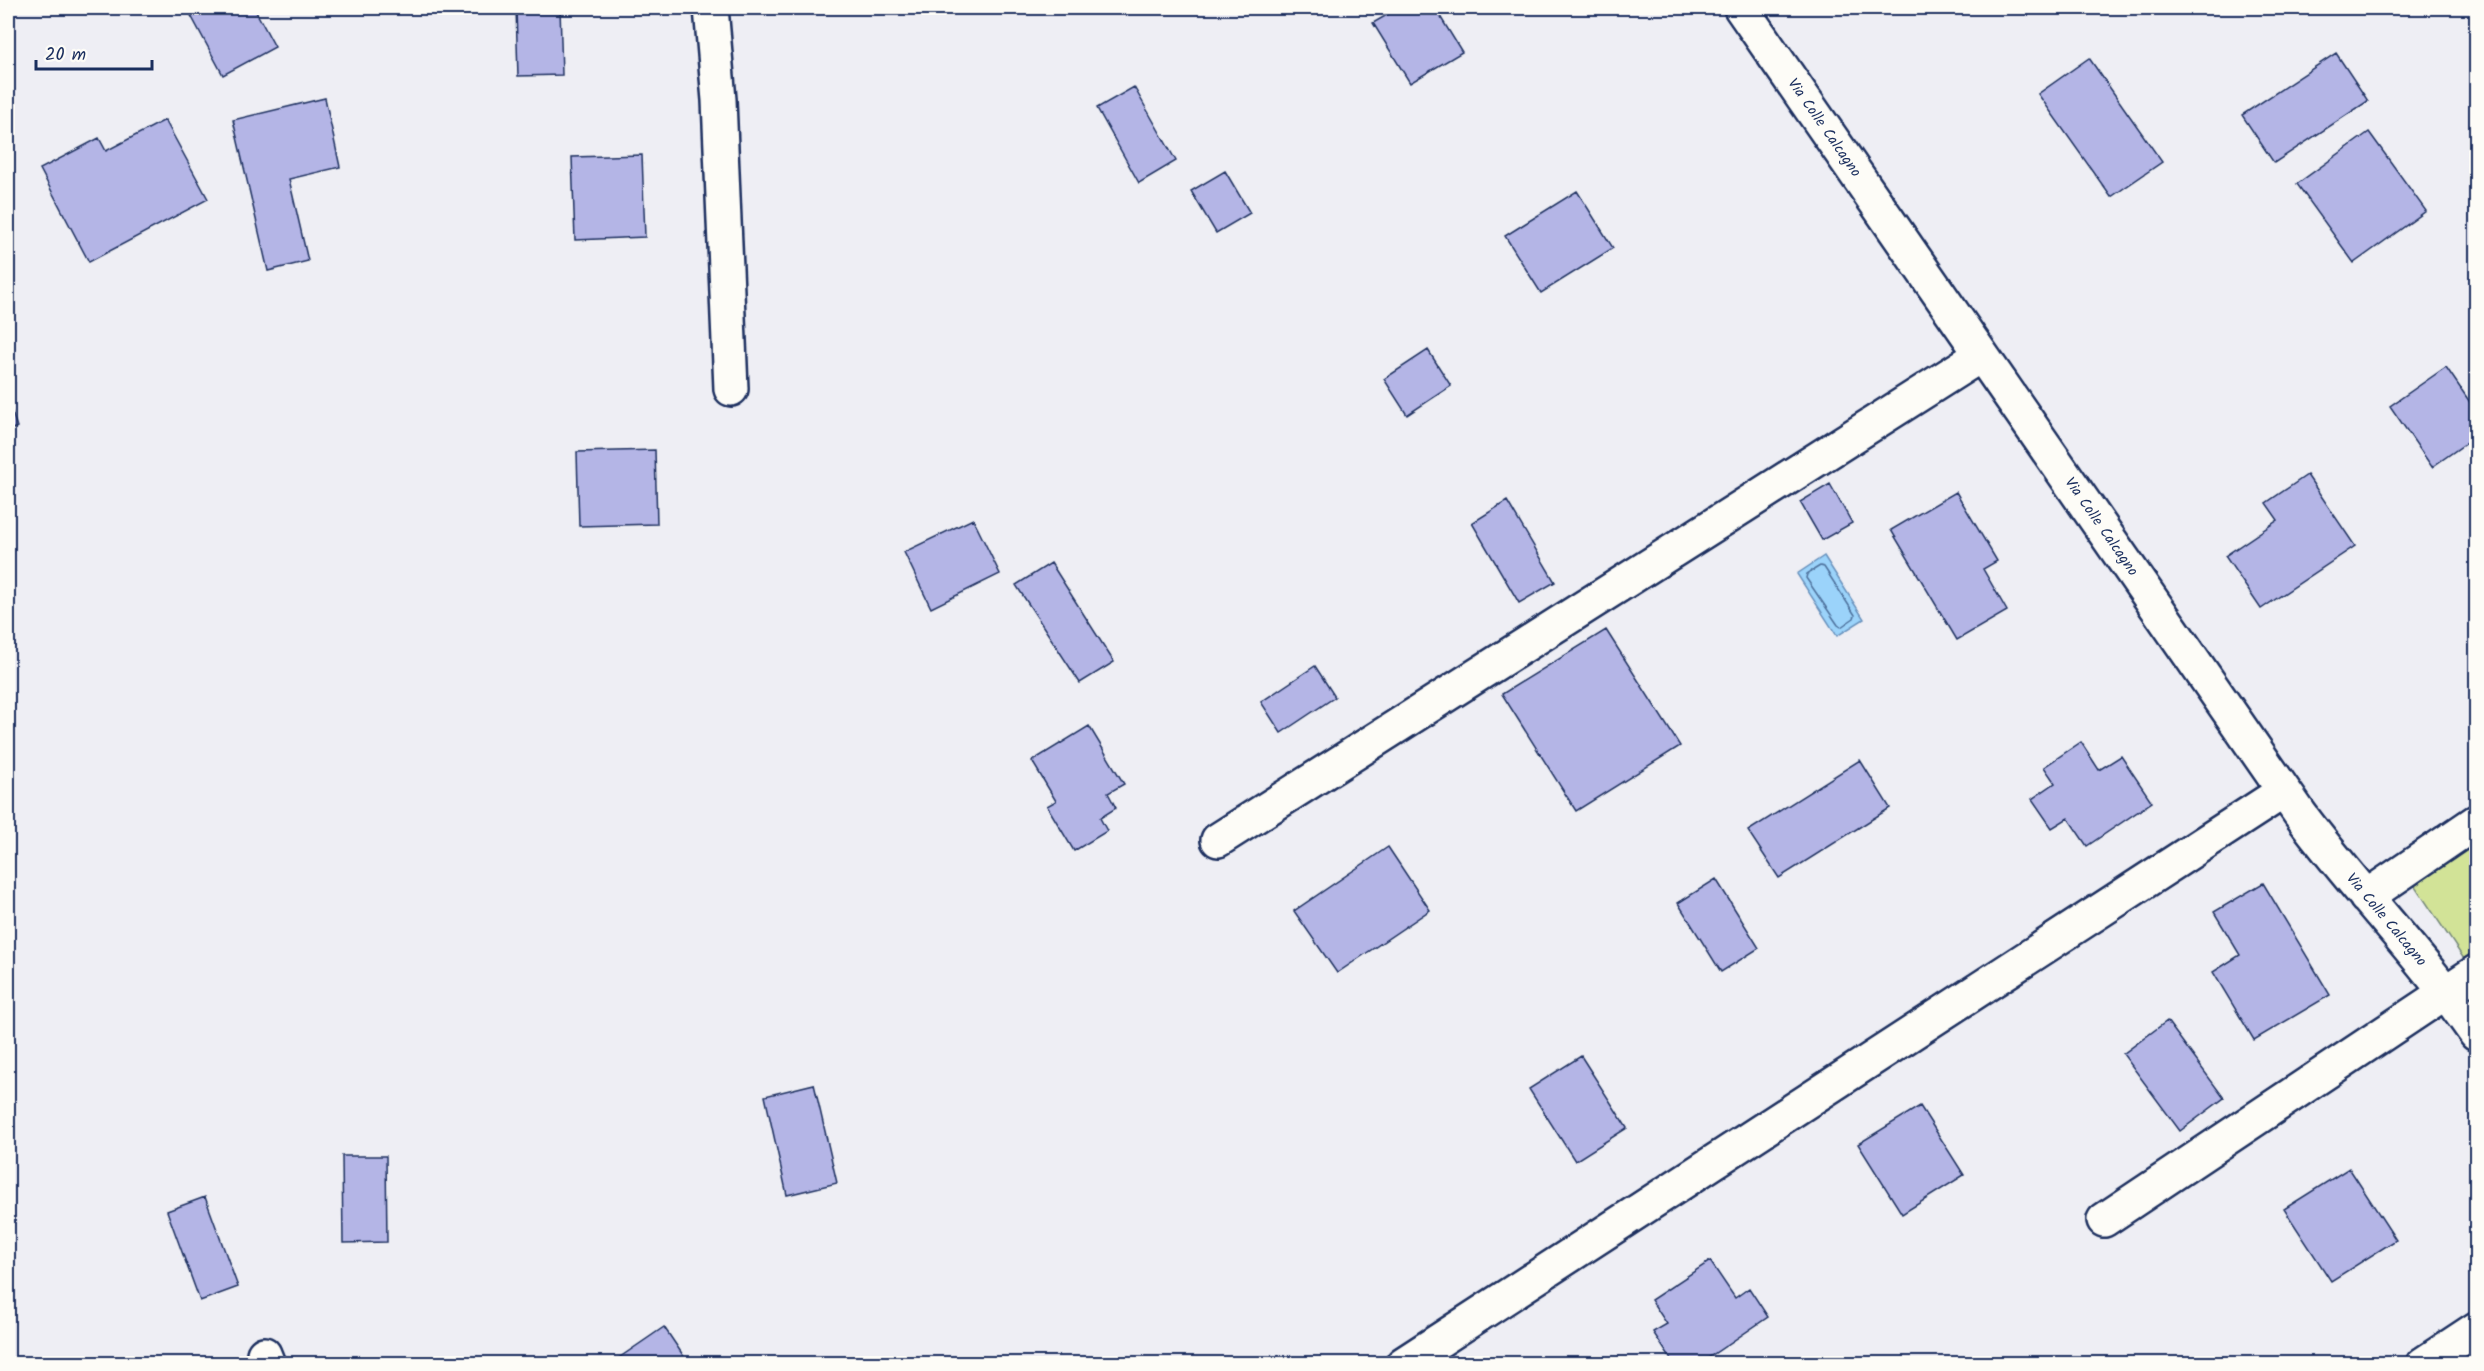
<svg xmlns="http://www.w3.org/2000/svg" width="2484" height="1371" viewBox="0 0 2484 1371" font-family="Kalam,sans-serif">
<rect width="100%" height="100%" fill="#eeeef4"/>
<filter id="ink" filterUnits="userSpaceOnUse"><feTurbulence type="fractalNoise" baseFrequency=".0167" numOctaves="2"/><feDisplacementMap in="SourceGraphic" scale="12" xChannelSelector="R" yChannelSelector="G"/><feConvolveMatrix kernelMatrix="1 2 1 2 8 2 1 2 1" color-interpolation-filters="sRGB"/></filter>
<g filter="url(#ink)">
<path fill="#d2e397" stroke="#76897a" stroke-width="1.5" d="M2476,837V960L2468,965L2411,880Z"/>
<path fill="#9bd3fa" stroke="#6891bc" stroke-width="1.5" d="M1824,556L1864,619L1837,636L1797,574Z"/>
<g fill="none" stroke-linecap="round" stroke-linejoin="round">
<path stroke="#4e719c" stroke-width="1.5" d="M1820,566L1824,567L1855,615L1854,618L1841,627L1838,625L1806,578L1807,574Z"/>
</g>
<path fill="#b4b5e6" stroke="#1b2f5e" stroke-width="1.5" d="M187,8H254L275,47L223,75Z
M516,8H560L562,75L518,76Z
M1399,8H1435L1462,52L1410,83L1373,23Z
M2336,53L2368,101L2274,163L2242,115Z
M2089,58L2162,162L2111,197L2038,94Z
M1134,87L1176,161L1139,183L1097,108Z
M325,98L340,167L289,179L308,261L268,271L233,120Z
M165,120L208,199L89,262L40,169L99,138L106,151Z
M2369,132L2426,211L2354,263L2297,184Z
M642,155L645,237L575,240L572,157Z
M1225,171L1250,213L1216,233L1191,191Z
M1577,191L1613,248L1541,293L1505,236Z
M1428,350L1451,386L1407,415L1384,379Z
M2446,367L2476,411V436L2432,467L2390,406Z
M8,401L17,427L8,431Z
M655,450L657,524L579,526L577,452Z
M2307,475L2355,546L2261,609L2225,556L2278,520L2266,503Z
M1830,484L1852,523L1822,540L1800,502Z
M1956,492L1997,561L1983,569L2007,611L1957,640L1891,530Z
M1507,501L1555,582L1519,603L1472,523Z
M973,519L1000,574L931,608L904,552Z
M1051,563L1114,662L1080,683L1016,585Z
M1606,630L1680,746L1576,811L1502,694Z
M1315,666L1335,697L1281,733L1261,702Z
M1089,726L1124,784L1108,793L1116,808L1100,818L1107,831L1074,851L1047,806L1056,801L1032,761Z
M2081,742L2099,770L2121,756L2152,802L2087,846L2068,818L2052,828L2032,799L2055,783L2044,767Z
M1860,760L1890,808L1779,878L1748,831Z
M1388,847L1430,910L1337,973L1294,911Z
M1716,879L1759,948L1721,972L1678,903Z
M2263,883L2330,995L2254,1040L2213,972L2240,955L2214,912Z
M2167,1021L2224,1098L2180,1131L2123,1054Z
M1581,1056L1627,1128L1575,1161L1529,1089Z
M814,1084L837,1183L787,1195L765,1096Z
M1920,1106L1964,1175L1902,1214L1858,1144Z
M342,1156H386L387,1242L343,1243Z
M2349,1168L2396,1240L2331,1281L2284,1209Z
M205,1197L238,1287L200,1301L167,1211Z
M1710,1261L1735,1298L1749,1288L1768,1317L1699,1364H1674L1653,1332L1667,1324L1651,1300Z
M664,1327L689,1364H610Z
M2476,1347V1364H2451Z"/>
<g fill="none" stroke-linecap="round" stroke-linejoin="round">
<defs>
<path id="minor" d="M711,8L719,100L731,389
M1741,8L2300,814C2356,890 2423,957 2476,1034
M1218,840L1981,355
M2366,897L2476,822
M2104,1220L2476,972
M264,1354L268,1364
M1403,1364L2284,791
M2423,1364L2476,1329"/>
</defs>
<use href="#minor" stroke="#1b2f5e" stroke-width="38"/>
<use href="#minor" stroke="#fdfcf7" stroke-width="33"/>
</g>
</g>
<g text-anchor="middle" dominant-baseline="central" stroke-width="5" stroke-linejoin="round" paint-order="stroke">
<g font-size="15" fill="#1b2f5e" stroke="#fdfcf7">
<text transform="translate(1824 128) rotate(55)">Via Colle Calcagno</text>
<text transform="translate(2101 527) rotate(55)">Via Colle Calcagno</text>
<text transform="translate(2386 920) rotate(50)">Via Colle Calcagno</text>
</g>
</g>
<rect width="2484" height="1371" fill="none" stroke="#fdfcf7" stroke-width="30"/>
<rect x="15" y="15" width="2454" height="1341" fill="none" stroke="#1b2f5e" stroke-width="2" filter="url(#ink)"/>
<path d="M36 60v9h116v-9" fill="none" stroke="#1b2f5e" stroke-width="3"/>
<text x="45" y="60" font-size="18" fill="#1b2f5e" stroke="#fdfcf7" stroke-width="4.5" paint-order="stroke">20 m</text>
</svg>
